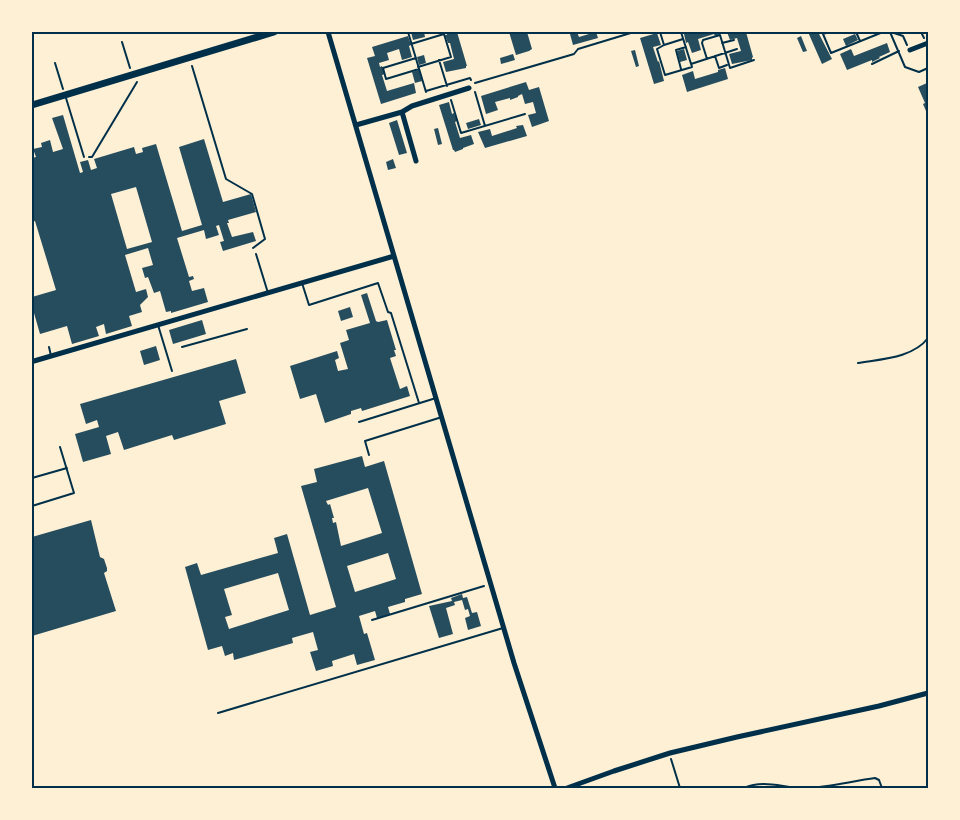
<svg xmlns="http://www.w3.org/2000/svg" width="960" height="820" viewBox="0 0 960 820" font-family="'Noto Sans',sans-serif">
<rect width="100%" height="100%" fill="#fdf0d5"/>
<path fill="#264d5e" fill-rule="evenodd" d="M411,32H424L425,37L413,40Z
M446,32H457L467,66H466V68L446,72L443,62L454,59L450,43H448L445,35H447Z
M509,32H527L532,49L529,51L516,55Z
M577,32L579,37L589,34L588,32H596L598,38L573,45L570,34Z
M685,32H722L723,33L715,36L714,34L698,39L701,50L692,53L688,42L686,43L684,34H686Z
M727,32H746L753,57L752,58V60L732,64L729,54L741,51L737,38L730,40Z
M808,32H818L832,59L822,64Z
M657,33L661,45L653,47L658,62L659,61L664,81L654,84L640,38Z
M855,34L858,40L846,46L843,39Z
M408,36L411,45L409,46L412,57L402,60L399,49L387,53L389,60L379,63L380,67L382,66L385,74L382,75L387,91L414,83L416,93L381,104L367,58L375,56L372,47Z
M801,36L807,51L803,52L797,38Z
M887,43L890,52L879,57L880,58L872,62V60L847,70L840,54L851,49L854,56Z
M684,49L687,60L680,62L677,51Z
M635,50L639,66L636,67L631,51Z
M513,54L515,60L501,64L500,58Z
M424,55L426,63L419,65L417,57Z
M725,68L728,79L687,92L682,75L693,71L695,79L718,72V70Z
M419,70L422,81L415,83L412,72Z
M526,82L529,90L539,87L549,121L532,127L528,115L536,113L533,102L525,104L522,94L518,96V97L510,100V98L495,102L498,110L486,114L481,96Z
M927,83L928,110L926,111L923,104L925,103L918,87Z
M449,102L452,114L454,113L457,121L455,122L460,138L471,135L474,144L463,148V149L455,152L454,150H453L439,105Z
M63,115L80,173L83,172L80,162L88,160L91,170L97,168L94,159L134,147L136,154L143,152L142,148L156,144L182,231L202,225L179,147L204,139L223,202L251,194L256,212L228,220L229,223H227L232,237L253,232L256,241L223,251L220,242L224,241L219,225L216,226L219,235L206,239L204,230L177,238L189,277L193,276L194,279L189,281L192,291L204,288L208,302L171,313V311L166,312L160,291L154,293L148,277L145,278L142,268L153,265L148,248L125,255L136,292L146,289L148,297L140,305L142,312L129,316L132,326L106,334L104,324L96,327L99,336L72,344L67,326L40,334L32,306V297L56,290L35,221L32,222V158L36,157L33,149L42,147L41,143L50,140L53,152L63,149L52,118ZM136,187L152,242L127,249L111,194Z
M479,119L481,125L468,129L466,123Z
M397,120L407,153L399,155L389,123Z
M523,125L527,136L485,148L478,132L490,129L492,136L517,128L516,126Z
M438,128L442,144L438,145L434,129Z
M393,159L396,168L388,170L386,162Z
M367,293L376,321L378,322L387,320L396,350H394L396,356L390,358L400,389L407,386L410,396L362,411L361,408L351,411V414L325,423L316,394L300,399L290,366L337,351L339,358L335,360L338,371L348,369L340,343L349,340L346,330L370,323L361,295Z
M350,307L353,317L341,321L338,311Z
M202,320L206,334L173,344L169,330Z
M156,346L160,360L144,365L140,351Z
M236,359L246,393L219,401L226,424L174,440L172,435L124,450L118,432L106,436L111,454L83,462L75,434L99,427L97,420L86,424L80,404Z
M362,456L365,467L384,461L422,594L405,599V602L388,607L390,614L377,618L375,611L359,616L364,634L367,633L375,660L357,665L354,654L332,661L333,666L316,671L310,652L318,650L313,632L292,638L293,643L234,660L233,653L225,656L222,646L208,650L185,567L197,563L201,575L278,553L274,538L287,534L310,615L336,607L301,486L317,482L314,469ZM368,488L382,533L341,546L336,522L333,523L332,518H334L330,504L328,505L326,501ZM388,553L396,579L355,592L347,566ZM278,573L289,610L229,629L225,617L232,615L224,589Z
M91,520L100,557L104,559L107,568V571L104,573L116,611L32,636V537Z
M462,594L463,598L467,597L472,613L477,612L481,626L468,630L465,618L470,616L468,609L465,610L462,600L454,602L455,605L446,608L453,634L439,638L429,606L452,601L451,598Z"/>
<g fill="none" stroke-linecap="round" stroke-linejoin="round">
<path stroke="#003049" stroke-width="2" d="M408,32L426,92
M660,32L664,45L657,49L665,75L692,67L681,32
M829,32L823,34L831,53L883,32
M856,32L860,41
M890,32L905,67L919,72L928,68
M891,32L903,36L907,45
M921,32L924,38
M122,42L130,68
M722,43L734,40
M411,44L444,34L451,57L418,67
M664,45L683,39
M715,56L719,68L727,65
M416,58L383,68L386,79L419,69
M707,59L702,43L703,40L720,35L730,68L754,60
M439,60L447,86
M55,63L63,89
M691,64L737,49
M872,64L899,51
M192,66L226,179L252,194L265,239L253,248
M681,69L676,50L686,47
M475,83L574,54L578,49L634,32
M426,91L470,78L471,80
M475,92L485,126
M451,100L461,133L525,114
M89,157H92L137,82
M372,620L484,586
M671,759L680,788
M744,788C764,779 783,788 804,788C827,788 852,781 875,778L879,780L882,788"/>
<path stroke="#003049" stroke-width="2" d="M66,98L84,157
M256,254L268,293
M302,283L309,305L378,283L388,312L391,313L419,403
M158,325L172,371
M49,347L51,356
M182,347L247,329
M858,363C881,359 913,358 928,338
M359,422L436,398
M369,455L365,441L442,417
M32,478L67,468
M32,506L74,493L60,447
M218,713L503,628"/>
<path stroke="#003049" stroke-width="5" d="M328,32L514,663L555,788
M910,50L928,43
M402,112L412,106L469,88
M356,125L402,112L416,161
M34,361L394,256
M567,788L614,771L670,753L737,737L879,706L928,693"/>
<path stroke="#003049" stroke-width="7" d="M32,105L274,32"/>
</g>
<rect width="960" height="820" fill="none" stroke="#fdf0d5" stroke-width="66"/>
<rect x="33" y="33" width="894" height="754" fill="none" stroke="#003049" stroke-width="2"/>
</svg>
